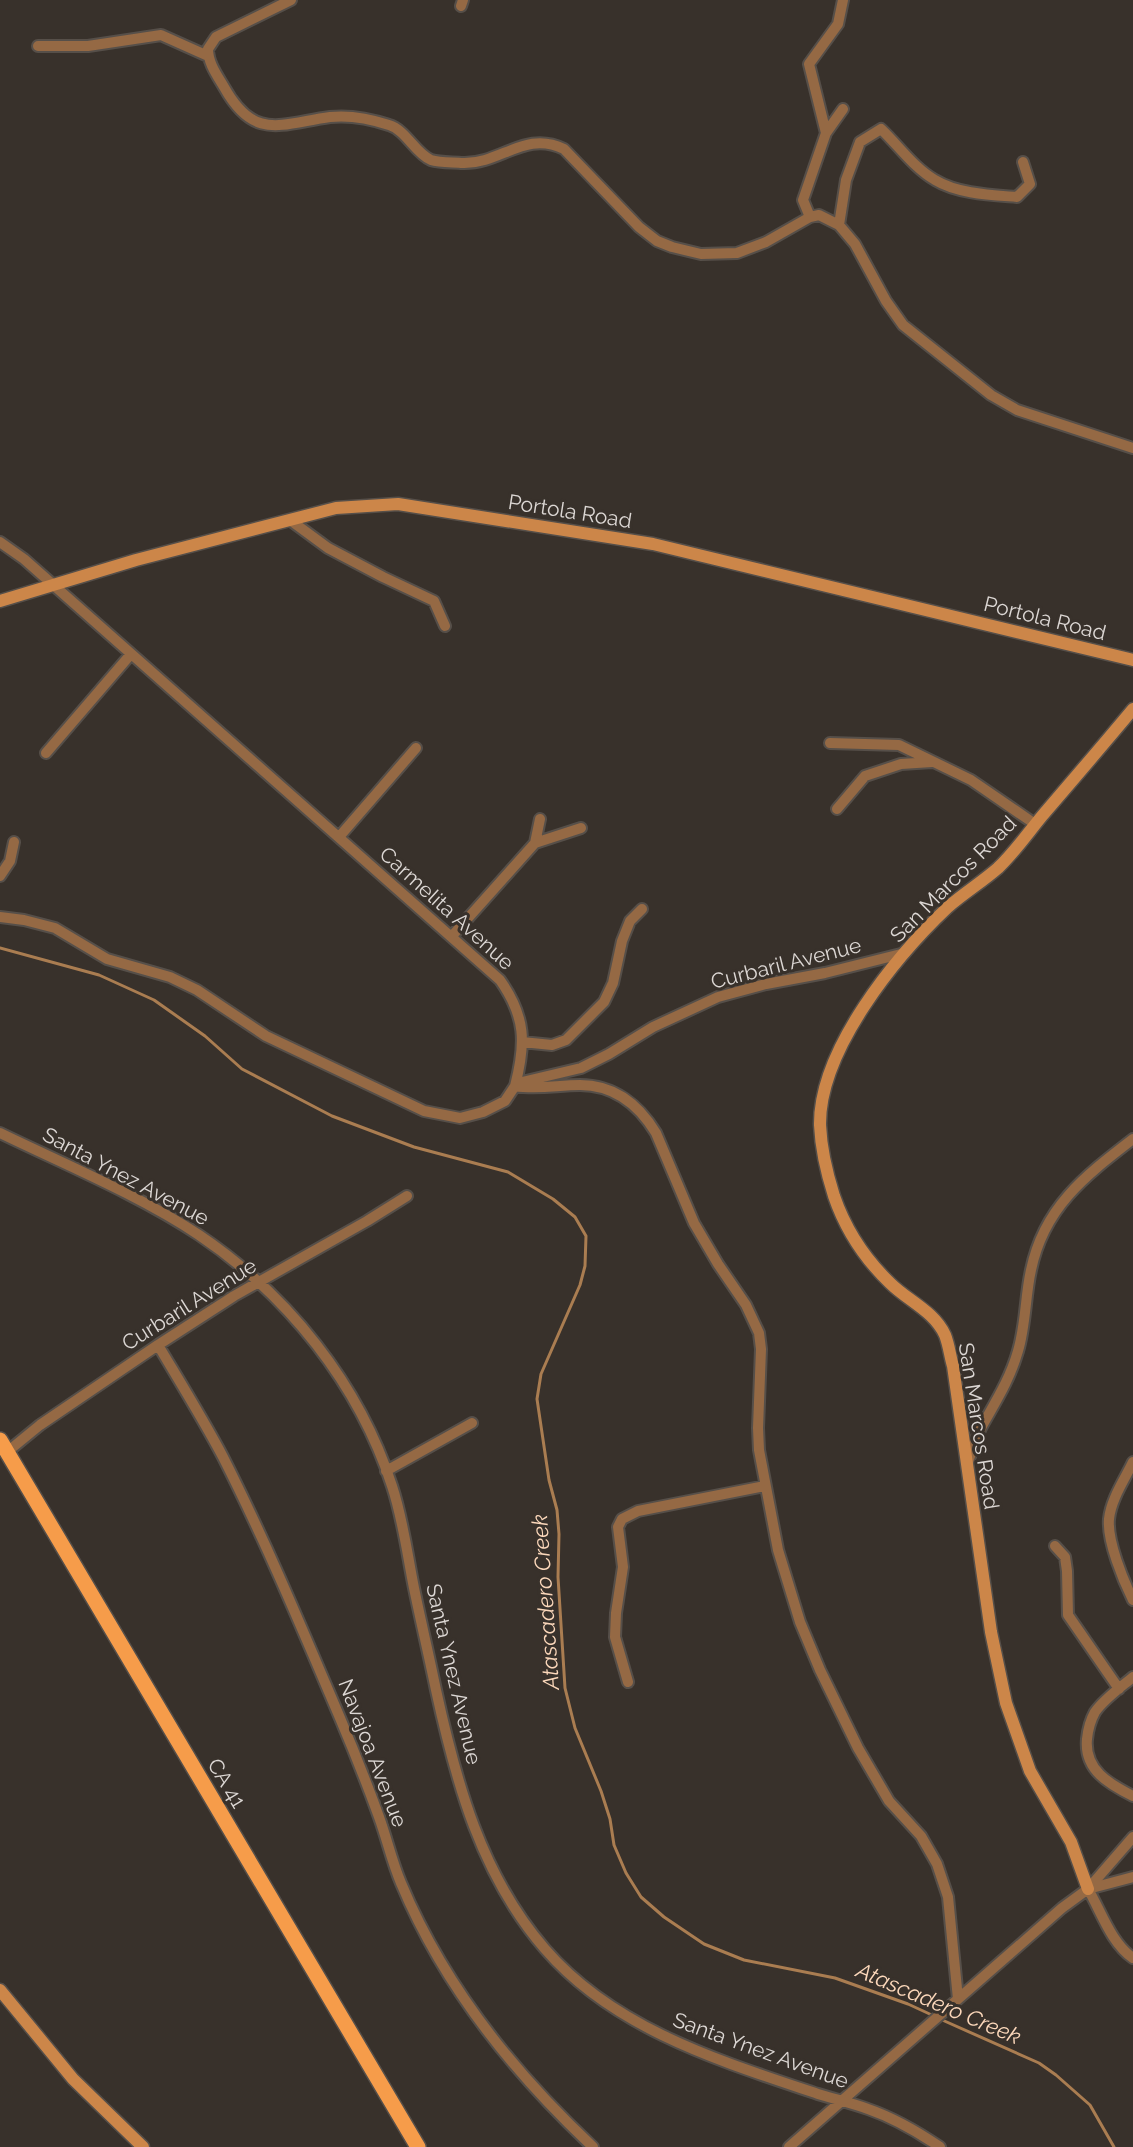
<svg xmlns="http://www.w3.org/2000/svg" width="1133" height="2147" viewBox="0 0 1133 2147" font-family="Raleway,sans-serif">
<rect width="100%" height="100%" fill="#38312b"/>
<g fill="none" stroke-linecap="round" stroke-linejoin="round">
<path stroke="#aa7d51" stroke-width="3" d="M0,948L99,975L154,1000L205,1036L242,1069L332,1116L414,1147L508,1172L553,1199L575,1217L586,1236L585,1266L580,1285L541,1374L537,1399L549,1480L557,1510L559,1534L558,1577L565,1688L575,1728L601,1791L610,1819L614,1845L626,1873L641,1897L664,1917L704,1944L744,1960L835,1978L908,2004L934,2016
M940,2019L1039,2063L1056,2075L1090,2105L1114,2147"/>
<defs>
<path id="street" d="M291,0L216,37L208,49C208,63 217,75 224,87C254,141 280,124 330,117C349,115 371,119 389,125C406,130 415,153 431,160C440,163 454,162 463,163C501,164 525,130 564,149L639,227L657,241L672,247L701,254L737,253L766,242L810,217L819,215L839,225L855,244L886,301L903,325L991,395L1017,410L1133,448
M461,6L463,0
M38,46H88L161,35L208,56
M826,133L809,64L838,24L843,0
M810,217L803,200L826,133L843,109
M839,225L846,180L860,142L881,129C899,146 914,168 935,180C958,194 992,195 1017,197L1030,184L1023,162
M290,520L328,548L383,577L434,601L445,626
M0,542L24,559L500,980C526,1017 526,1043 515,1086C537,1090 558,1085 580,1085C614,1085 639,1105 656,1133L694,1223L718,1264L746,1305L759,1333L761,1349L758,1428L759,1450L778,1550L800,1622L820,1670L858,1748L889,1801L921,1836L937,1864L948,1897L958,1999
M830,743L899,745L971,780L1035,824
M46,753L131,654
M837,809L865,776L901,764L932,762
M339,837L416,748
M535,843L540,819
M0,876L10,861L14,842
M0,917L24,920L55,928L107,959L170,977L197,990L266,1036L424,1111L460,1118L483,1112L505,1101L515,1086L522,1082L581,1068L609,1054L653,1027L718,997L766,984L825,973L905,953
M452,936L535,843L581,828
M522,1042L552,1045L566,1040L604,1002L613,983L622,941L630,921L642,909
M0,1133C66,1165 139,1195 199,1235C288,1295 359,1384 392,1486C403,1519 407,1553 414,1588C421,1622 429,1656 436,1690C456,1782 481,1875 545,1949C614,2029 720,2061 818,2094C834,2099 852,2103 868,2109C894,2118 918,2132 940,2147
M158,1345C180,1382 203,1419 223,1457C266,1542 303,1631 340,1718C354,1751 367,1784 379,1817C387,1839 392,1862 401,1883C443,1984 514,2073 593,2147
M7,1452L40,1425L158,1345L234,1296L367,1221L407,1196
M1133,1462C1125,1479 1111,1499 1109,1519C1107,1541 1123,1580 1133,1600
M967,1464C972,1452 976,1437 982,1426C996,1401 1010,1379 1018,1351C1026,1324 1025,1297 1031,1270C1044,1207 1085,1176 1133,1139
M386,1471L472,1423
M1055,1546L1065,1557L1067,1571L1068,1615L1119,1689
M1133,1677C1121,1687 1104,1699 1095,1712C1090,1721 1088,1729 1087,1739C1084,1770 1109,1784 1133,1796
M628,1682L615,1637L616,1613L623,1567L618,1527L622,1519L638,1511L765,1486
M1133,1837L1088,1889C1101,1911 1111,1943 1133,1958
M789,2147L1062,1908L1088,1889L1133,1877"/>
<path id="secondary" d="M0,601L136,560L336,508L398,504L653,544L1133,660
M1088,1889L1071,1842L1030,1771L1006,1703L991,1632L953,1366C950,1356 949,1345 945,1335C934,1311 908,1301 890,1283C865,1259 845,1228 834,1196C827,1174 821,1147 820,1125C819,1050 896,956 948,907C964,893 982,882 998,868C1014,853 1028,833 1042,816C1072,781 1103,745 1133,709
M0,1990L73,2079L143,2147"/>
<path id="primary" d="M0,1440L418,2147"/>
</defs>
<use href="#street" stroke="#564f49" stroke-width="14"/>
<use href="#secondary" stroke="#564f49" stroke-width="15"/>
<use href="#primary" stroke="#564f49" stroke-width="18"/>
<use href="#street" stroke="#956944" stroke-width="10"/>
<use href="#secondary" stroke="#cc8649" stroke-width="12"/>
<use href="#primary" stroke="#f69c4a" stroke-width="15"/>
</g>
<g text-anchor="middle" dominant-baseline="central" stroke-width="6" stroke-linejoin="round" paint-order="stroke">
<g font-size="21" fill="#dcd7d4" stroke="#38312b">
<text transform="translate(570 511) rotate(9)">Portola Road</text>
<text transform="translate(1045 618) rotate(14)">Portola Road</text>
<text transform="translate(953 879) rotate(-45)">San Marcos Road</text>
<text transform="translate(447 908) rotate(42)">Carmelita Avenue</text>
<text transform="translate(786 963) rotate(-14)">Curbaril Avenue</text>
<text transform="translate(126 1176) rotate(28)">Santa Ynez Avenue</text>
<text transform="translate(189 1304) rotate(-32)">Curbaril Avenue</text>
<text transform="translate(979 1426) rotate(81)">San Marcos Road</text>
<text transform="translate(454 1674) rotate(77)">Santa Ynez Avenue</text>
<text transform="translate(373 1753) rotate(69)">Navajoa Avenue</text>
<text transform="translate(227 1783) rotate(59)">CA 41</text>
<text transform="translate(761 2050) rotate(20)">Santa Ynez Avenue</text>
</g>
<g font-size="22" font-style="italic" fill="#fcd8bb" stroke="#38312b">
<text transform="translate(545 1602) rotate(-94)">Atascadero Creek</text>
<text transform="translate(939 2003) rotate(23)">Atascadero Creek</text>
</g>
</g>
</svg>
